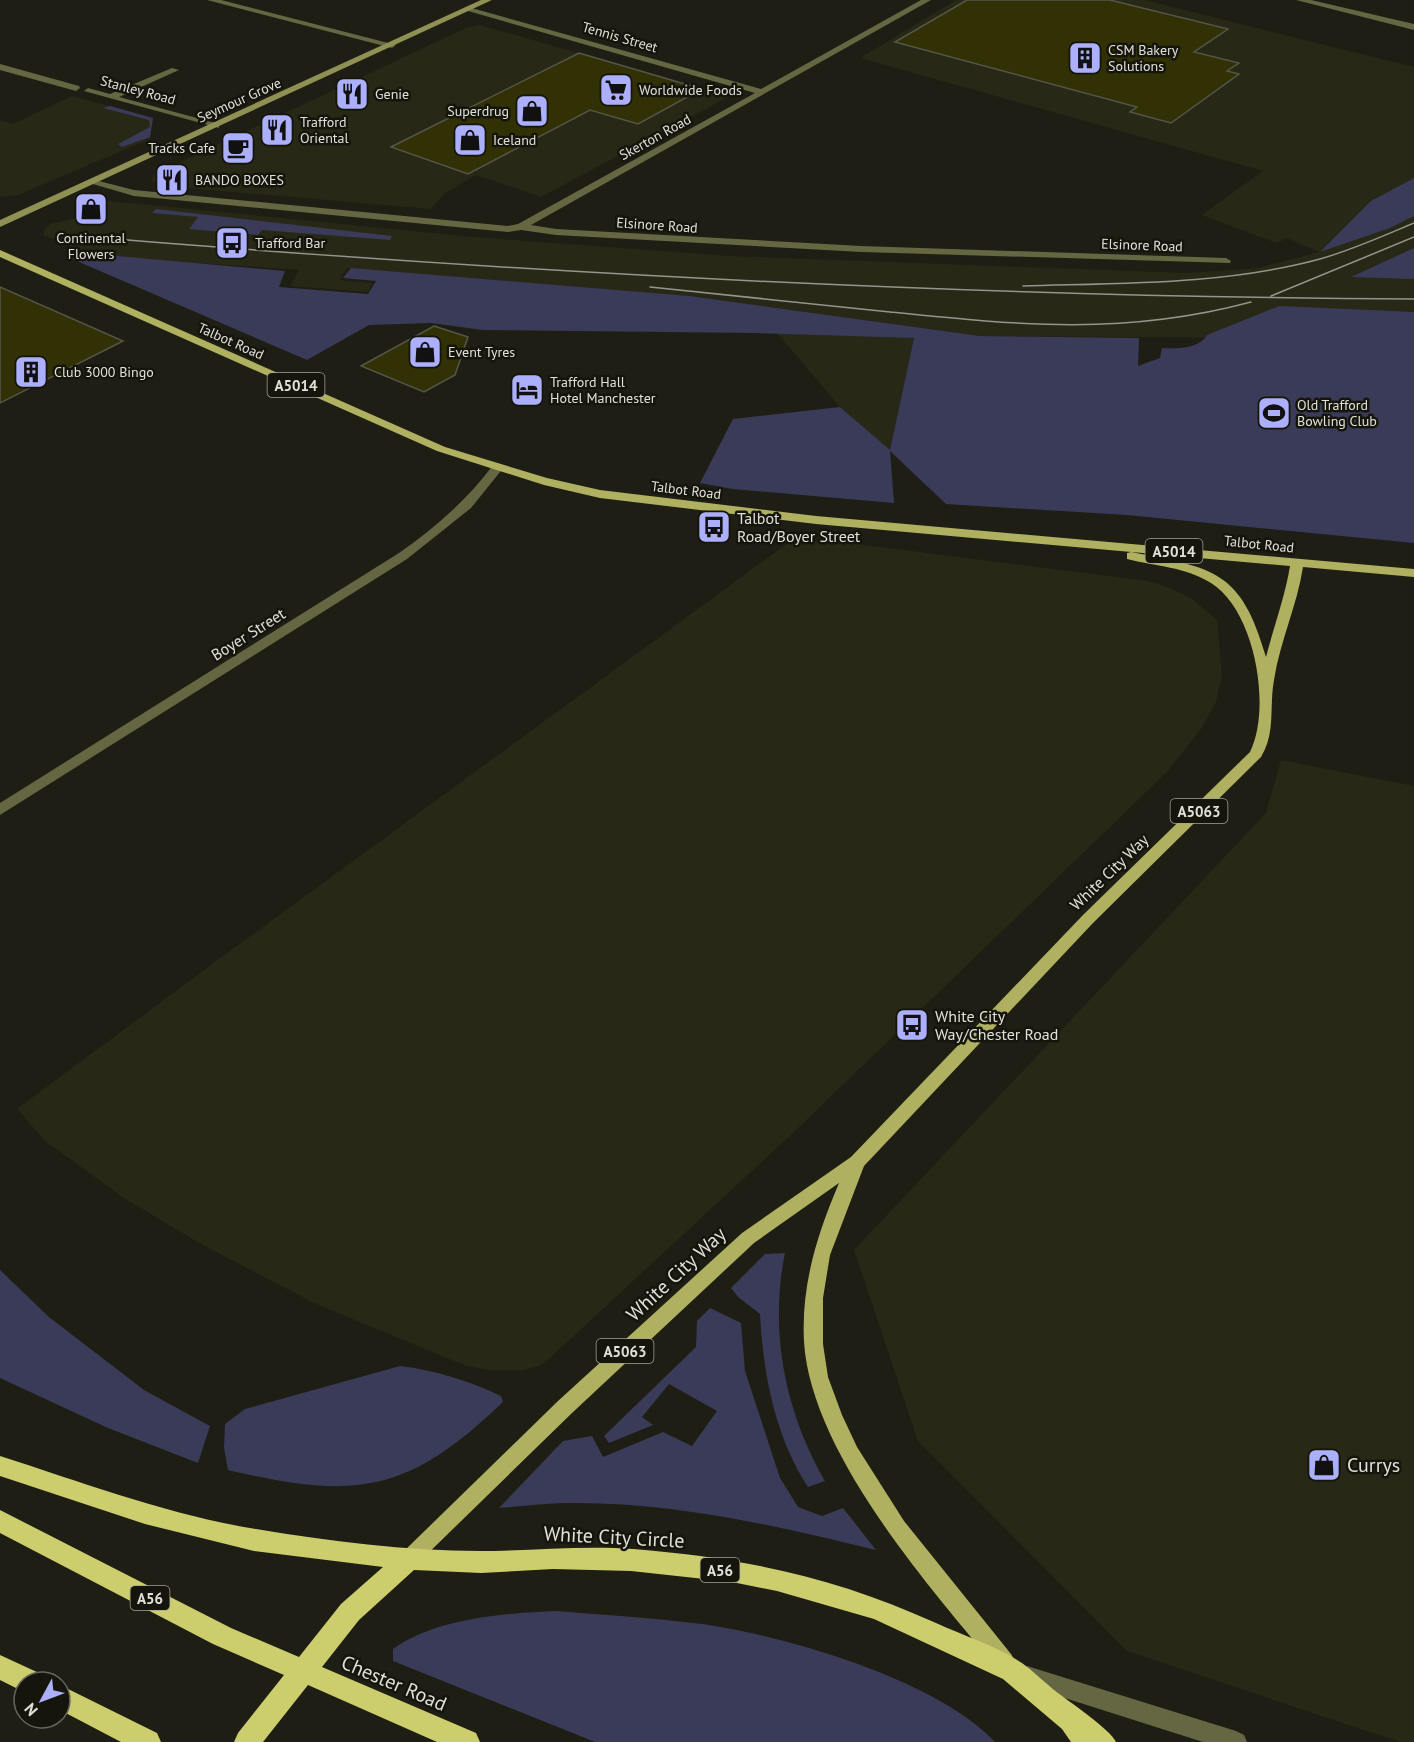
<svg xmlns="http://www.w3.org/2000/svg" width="1414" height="1742" viewBox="0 0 1414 1742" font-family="'PT Sans',sans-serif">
<rect width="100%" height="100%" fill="#1e1e14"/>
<path fill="#272816" d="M956,0H1145L1414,67V339L980,336L690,296L347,268L340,280L373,283L368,292L290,286L299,270L141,259L69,250L70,243L44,236V231L50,224L76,218L93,202L99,200L473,237L729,256L1188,273L1258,268L1319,252L1287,238L1277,243L1202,215L1263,171L860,58Z
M480,25L730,96L541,197L476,175L445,193L431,209L163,186L151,180L155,174L468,27Z
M72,96L153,118L150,139L18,195L0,197V120L13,124Z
M777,333L914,338L890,451L840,407Z
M792,540L823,543L825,540L1148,581L1167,587L1191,598L1217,620L1222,675L1216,702L1201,729L1167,772L793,1133L552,1356L539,1366L523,1370H490L466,1366L314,1303L199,1243L124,1198L45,1141L19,1111L18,1108L219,959Z
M1281,760L1414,786V1742H1400L1127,1651L918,1441L854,1250L1266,813Z"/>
<path fill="#3a3b58" d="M110,106L153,118L150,137L122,147L118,144L150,127L149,120L103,108Z
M1414,178V216L1390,228L1320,252L1371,201Z
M156,209L392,236L390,240L262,230L258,235L189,229L198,217L152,213Z
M1414,248V279L1351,277Z
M84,253L285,271L279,287L368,294L376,281L343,278L351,268L690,296L980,336L1139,338L1138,366L1160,358L1162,348C1176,349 1199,349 1207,335L1279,306L1414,312V543L1127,515L946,504L890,451L894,503L732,489L700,483L733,419L840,407L890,450L914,338L753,333L483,330L431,323L369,325L307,360L72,259Z
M785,1253C769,1331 785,1412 825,1481L808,1487C775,1437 763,1373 760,1314L738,1297L731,1288L765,1254Z
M0,1270L49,1317L144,1390L210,1426L198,1463L108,1428L0,1378Z
M710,1308L741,1323L745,1371L780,1478L798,1507L822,1516L843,1508L876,1550C774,1525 669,1501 563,1503C542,1504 520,1506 499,1508L563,1441L592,1436L603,1457L663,1432L692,1446L717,1411L669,1384L642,1417L653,1425L609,1443L604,1436L696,1347L697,1321Z
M400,1366C434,1370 470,1381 501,1396L503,1402C407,1494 356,1500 228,1470L224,1448L225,1424L245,1409Z
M557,1611C605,1615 654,1618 702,1624C786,1636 937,1680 995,1742H595L393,1661V1649C435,1618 506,1613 557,1611Z"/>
<path fill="#313105" stroke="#55564a" stroke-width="1.5" d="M967,0H1110L1228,29L1194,52L1239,63L1227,71L1239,74L1171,123L1130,112L1137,107L895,42Z
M579,53L702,89L638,124L590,110L468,174L391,147Z
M0,287L123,341L0,403Z
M434,326L468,337L455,375L424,392L361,366Z"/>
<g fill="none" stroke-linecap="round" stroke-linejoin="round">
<path fill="#656742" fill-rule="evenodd" d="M207,0H221L396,45L392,48Z
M921,0H931L531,225L556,229L861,246L1226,258L1231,261L1230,263L861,252L556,235L521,230L508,232L134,196L86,182L91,179L134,190L508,226L518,224L755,93L468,11V7L761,89Z
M1296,0H1311L1414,24V30Z
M0,64L79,86L80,88L76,91L0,70Z
M172,68L179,70L119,97L219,124V128L84,91L88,88L110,94Z
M498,463L504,467L471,508L407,559L0,815V803L399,553C435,528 467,500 494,464Z
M1027,1666L1236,1731L1244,1735L1247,1742H1203L1027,1686L1020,1683L1016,1676L1020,1669Z"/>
<path fill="#8f9054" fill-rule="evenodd" d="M481,0H492L0,227V220Z"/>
<path fill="#afb161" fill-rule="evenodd" d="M0,250L445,447L547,478L600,490L816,516L1414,569V577L1303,567C1297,606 1280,641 1274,680C1269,707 1276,733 1261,757L1093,923L864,1166L830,1255L823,1298V1344L828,1377L842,1415L857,1447L904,1521L1011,1654L1015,1661L1011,1668L1004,1671L997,1668C928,1586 811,1452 804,1342C801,1285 817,1235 839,1183L754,1243L572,1413L416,1565L409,1568L402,1565L399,1559L402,1553L558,1401L742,1233L851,1157L1083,915L1250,752C1272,708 1255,610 1211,583C1186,567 1155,566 1127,559V553L1131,552C1214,568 1241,570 1266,657C1274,626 1285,597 1290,566L816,524L600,498L544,485L437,451L0,257Z"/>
<path fill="#ccce6d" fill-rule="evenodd" d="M0,1456C84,1483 169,1515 256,1529C329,1541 406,1551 480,1551C531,1551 582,1545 633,1549C744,1558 835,1577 936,1623C964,1636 997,1646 1022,1663C1033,1671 1043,1681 1054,1690C1068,1701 1110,1729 1116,1742H1071L1062,1729L1003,1679L874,1619L777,1591L732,1582L631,1571L553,1569L481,1573L414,1570L359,1620L322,1667L476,1733L480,1742H437L308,1685L263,1742H234L238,1733L284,1675L213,1644L0,1533V1510L231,1628L299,1657L341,1604L383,1567L254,1551L145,1524L0,1476Z
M0,1655L39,1673L43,1682H24V1692L0,1680Z
M60,1685L157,1733L161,1742H121L60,1710Z"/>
<path stroke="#95958d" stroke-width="1.5" d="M78,236C523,273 967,297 1414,299
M1023,286C1122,283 1224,285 1320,259C1352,250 1383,236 1414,223
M650,287C730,296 810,304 890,312C1019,325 1124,336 1251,302
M1271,296L1414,237"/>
</g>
<defs>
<symbol id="building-square" viewBox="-11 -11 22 22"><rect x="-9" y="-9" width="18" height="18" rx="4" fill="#acaffb" stroke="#15150b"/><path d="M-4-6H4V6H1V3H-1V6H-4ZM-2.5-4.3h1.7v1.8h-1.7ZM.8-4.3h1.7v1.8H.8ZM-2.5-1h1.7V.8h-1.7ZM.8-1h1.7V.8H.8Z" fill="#111"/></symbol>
<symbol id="supermarket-square" viewBox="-11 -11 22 22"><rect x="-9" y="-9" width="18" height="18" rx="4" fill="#acaffb" stroke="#15150b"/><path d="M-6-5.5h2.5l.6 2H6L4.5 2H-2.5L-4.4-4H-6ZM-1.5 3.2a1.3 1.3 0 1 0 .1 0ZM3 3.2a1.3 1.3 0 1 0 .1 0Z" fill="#111"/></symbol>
<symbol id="restaurant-square" viewBox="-11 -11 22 22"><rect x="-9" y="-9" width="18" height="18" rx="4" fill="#acaffb" stroke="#15150b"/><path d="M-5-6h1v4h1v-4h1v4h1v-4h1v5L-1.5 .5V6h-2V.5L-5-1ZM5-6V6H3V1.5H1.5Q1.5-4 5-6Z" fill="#111"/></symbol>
<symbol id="shop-square" viewBox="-11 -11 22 22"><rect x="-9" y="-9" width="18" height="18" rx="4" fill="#acaffb" stroke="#15150b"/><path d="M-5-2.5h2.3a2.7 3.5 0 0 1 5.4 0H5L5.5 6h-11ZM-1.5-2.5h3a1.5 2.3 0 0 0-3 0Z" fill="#111"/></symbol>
<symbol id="cafe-square" viewBox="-11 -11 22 22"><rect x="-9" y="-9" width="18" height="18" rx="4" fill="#acaffb" stroke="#15150b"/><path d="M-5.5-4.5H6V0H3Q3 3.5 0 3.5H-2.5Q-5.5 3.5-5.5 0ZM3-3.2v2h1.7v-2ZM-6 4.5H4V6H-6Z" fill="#111"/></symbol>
<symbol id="bus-square" viewBox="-11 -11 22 22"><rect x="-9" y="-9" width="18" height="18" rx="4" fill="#acaffb" stroke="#15150b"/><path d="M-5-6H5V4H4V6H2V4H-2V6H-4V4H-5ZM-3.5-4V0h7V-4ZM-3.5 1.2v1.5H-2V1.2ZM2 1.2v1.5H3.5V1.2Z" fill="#111"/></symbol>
<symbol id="hotel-square" viewBox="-11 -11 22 22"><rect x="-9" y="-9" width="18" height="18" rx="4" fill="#acaffb" stroke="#15150b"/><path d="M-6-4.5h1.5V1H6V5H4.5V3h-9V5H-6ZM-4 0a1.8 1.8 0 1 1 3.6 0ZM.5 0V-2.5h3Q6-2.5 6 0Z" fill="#111"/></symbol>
<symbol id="stadium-square" viewBox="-11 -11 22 22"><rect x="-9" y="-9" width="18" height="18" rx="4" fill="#acaffb" stroke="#15150b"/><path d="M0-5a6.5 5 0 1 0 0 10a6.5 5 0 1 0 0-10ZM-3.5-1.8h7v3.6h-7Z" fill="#111"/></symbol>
</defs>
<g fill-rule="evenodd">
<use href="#building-square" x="1066" y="39" width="38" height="38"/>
<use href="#supermarket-square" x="597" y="71" width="38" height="38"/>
<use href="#restaurant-square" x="333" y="75" width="38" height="38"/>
<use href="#shop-square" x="513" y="92" width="38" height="38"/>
<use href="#restaurant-square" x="258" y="111" width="38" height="38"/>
<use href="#shop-square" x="451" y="121" width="38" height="38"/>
<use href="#cafe-square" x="219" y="129" width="38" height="38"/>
<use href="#restaurant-square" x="153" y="161" width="38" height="38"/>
<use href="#shop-square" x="72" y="190" width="38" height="38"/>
<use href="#bus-square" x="213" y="224" width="38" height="38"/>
<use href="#shop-square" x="406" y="333" width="38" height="38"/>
<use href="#building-square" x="12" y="353" width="38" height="38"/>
<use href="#hotel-square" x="508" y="371" width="38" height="38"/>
<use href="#stadium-square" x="1255" y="394" width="38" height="38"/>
<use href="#bus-square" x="695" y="508" width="38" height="38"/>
<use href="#bus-square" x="893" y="1006" width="38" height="38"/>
<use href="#shop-square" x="1305" y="1446" width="38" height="38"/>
</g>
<g text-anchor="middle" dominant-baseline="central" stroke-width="5" stroke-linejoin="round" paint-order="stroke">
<g font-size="14" fill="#dfe0d9" stroke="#15150b">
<text transform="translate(620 37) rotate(16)">Tennis Street</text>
<text transform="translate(138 90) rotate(15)">Stanley Road</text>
<text transform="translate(239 100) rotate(-24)">Seymour Grove</text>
<text transform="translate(655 137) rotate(-29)">Skerton Road</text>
<text transform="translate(657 225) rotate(4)">Elsinore Road</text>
<text transform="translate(1142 245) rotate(2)">Elsinore Road</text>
<text transform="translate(231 341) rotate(24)">Talbot Road</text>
<text transform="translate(686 490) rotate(7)">Talbot Road</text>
<text transform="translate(1259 544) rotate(6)">Talbot Road</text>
</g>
<g font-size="14" fill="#dfe0d9" stroke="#15150b" text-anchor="start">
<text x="1108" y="50">CSM Bakery<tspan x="1108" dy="16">Solutions</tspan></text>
<text x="639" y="90">Worldwide Foods</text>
<text x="375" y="94">Genie</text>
<text x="509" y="111" text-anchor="end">Superdrug</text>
<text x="300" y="122">Trafford<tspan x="300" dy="16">Oriental</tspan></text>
<text x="493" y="140">Iceland</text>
<text x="215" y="148" text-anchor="end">Tracks Cafe</text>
<text x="195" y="180">BANDO BOXES</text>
<text x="91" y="238" text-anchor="middle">Continental<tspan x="91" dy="16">Flowers</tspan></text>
<text x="255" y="243">Trafford Bar</text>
<text x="448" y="352">Event Tyres</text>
<text x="54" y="372">Club 3000 Bingo</text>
<text x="550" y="382">Trafford Hall<tspan x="550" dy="16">Hotel Manchester</tspan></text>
<text x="1297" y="405">Old Trafford<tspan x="1297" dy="16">Bowling Club</tspan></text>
</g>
<g fill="#15150b" stroke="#a2a39b" stroke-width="1.5">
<rect x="267.5" y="373" width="57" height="24" rx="4.5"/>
<rect x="1145.5" y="539" width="57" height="24" rx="4.5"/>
<rect x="1170.5" y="799" width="57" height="24" rx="4.5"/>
<rect x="596.5" y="1339" width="57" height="24" rx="4.5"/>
<rect x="700.5" y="1558" width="39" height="24" rx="4.5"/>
<rect x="130.5" y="1586" width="39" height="24" rx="4.5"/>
</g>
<g font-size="15" font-weight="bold" fill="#dfe0d9">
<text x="296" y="385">A5014</text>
<text x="1174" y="551">A5014</text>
<text x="1199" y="811">A5063</text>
<text x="625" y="1351">A5063</text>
<text x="720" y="1570">A56</text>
<text x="150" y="1598">A56</text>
</g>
<g font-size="16" fill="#dfe0d9" stroke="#15150b" text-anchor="start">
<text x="737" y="518">Talbot<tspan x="737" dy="18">Road/Boyer Street</tspan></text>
<text x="935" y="1016">White City<tspan x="935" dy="18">Way/Chester Road</tspan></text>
</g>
<g font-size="16" fill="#dfe0d9" stroke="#15150b">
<text transform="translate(248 634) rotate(-32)">Boyer Street</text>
<text transform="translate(1109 872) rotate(-44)">White City Way</text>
</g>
<g font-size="20" fill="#dfe0d9" stroke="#15150b">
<text transform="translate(676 1274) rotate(-43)">White City Way</text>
<text transform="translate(614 1537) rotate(3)">White City Circle</text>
<text transform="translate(394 1683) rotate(23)">Chester Road</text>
</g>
<g font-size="20" fill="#dfe0d9" stroke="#15150b" text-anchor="start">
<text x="1347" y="1465">Currys</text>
</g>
</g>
<g transform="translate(42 1700) rotate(229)"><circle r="28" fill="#15150b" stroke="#66665d" stroke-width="1.5"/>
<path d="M0-4.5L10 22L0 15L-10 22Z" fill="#acaffb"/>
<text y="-9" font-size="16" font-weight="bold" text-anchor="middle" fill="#dfe0d9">N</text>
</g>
</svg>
